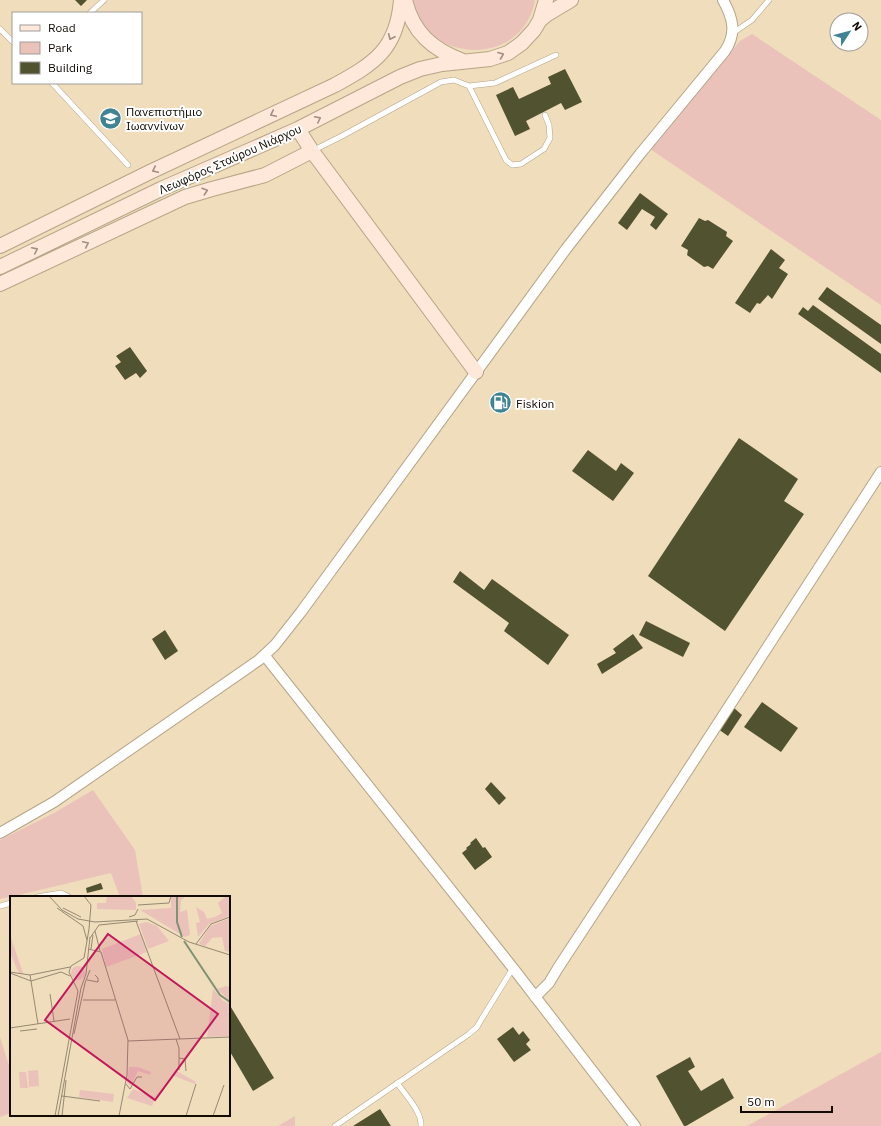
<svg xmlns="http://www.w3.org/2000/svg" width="881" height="1126" viewBox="0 0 881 1126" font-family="'IBM Plex Sans',sans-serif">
<rect width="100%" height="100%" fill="#efddbc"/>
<path fill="#ebc2ba" d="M413,0H535C524,67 425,66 413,0Z
M752,34L881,120V305L650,149L740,41Z
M93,790L135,850L143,897H120L111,873L10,897L0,899V840L54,813Z
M0,1037L11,1072V1113L0,1117Z
M881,1052V1126H747Z
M295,1116V1126H278Z"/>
<path fill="#51522f" d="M75,0H87L81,6Z
M565,69L582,102L565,110L561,103L526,121L530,129L515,136L496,95L513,87L519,99L551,84L548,77Z
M640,193L668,214L656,230L650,225L655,217L642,209L627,230L618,223Z
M699,218L705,221L708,220L727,232L726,236L733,241L713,269L708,266L704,267L687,255L688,250L681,246Z
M771,249L785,260L779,268L788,274L772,299L768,295L760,304L757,303L750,313L735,303Z
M827,287L881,325V344L818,299Z
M813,305L881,354V373L798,314L803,307L808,311Z
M130,347L147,371L140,378L136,373L125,380L115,366L121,362L116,356Z
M739,438L798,479L784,501L804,514L725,631L648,576Z
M588,450L616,471L621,463L634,473L613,501L572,471Z
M460,571L484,590L492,579L569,635L548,665L504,631L509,623L453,582Z
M646,621L690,643L683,657L639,635Z
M165,630L178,651L165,660L152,639Z
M633,634L643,648L602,674L597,664L616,653L613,649Z
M762,702L798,728L781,752L744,727Z
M733,707L742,715L728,736L718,729Z
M491,782L506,798L499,805L485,789Z
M476,838L483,848L485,847L492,857L475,870L462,853L467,849L466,848L471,844L470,843Z
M101,883L103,889L87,893L86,888Z
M229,1004L274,1078L253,1091L229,1050Z
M513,1027L519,1035L523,1031L530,1040L526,1044L531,1050L514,1062L497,1039Z
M690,1057L695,1067L688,1071L701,1091L723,1078L734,1098L686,1126H684L656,1076Z
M380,1109L391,1126H353Z"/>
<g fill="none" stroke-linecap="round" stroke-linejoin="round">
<defs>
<path id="lane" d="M90,13L104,0
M0,29L13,42
M733,33L752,20L769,0
M52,83L128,165
M469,86L506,160L512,165L521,164L544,149L550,138L549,125L545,115
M314,150L342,136L441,82L454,80L469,86L495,83L556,55
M37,897L61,893L69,897
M0,906L11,903
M397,1083C405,1094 422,1112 421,1126
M335,1126L469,1034L477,1027L481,1020L513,968"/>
<path id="street" d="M265,656L513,968L635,1126
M0,833L54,802L259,660L275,645L301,612L566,249L640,154L725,51C737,33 733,18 723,0
M535,997L549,983L558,968L680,782L881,472"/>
<path id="secondary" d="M405,0C413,33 432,49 463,61
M540,20L546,15L571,0
M298,129L312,151L476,372
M0,246L150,172L335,85C375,63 397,49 401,0
M0,267L161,189L298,129L400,77L420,69L442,64L490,59L508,53L522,43L534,30L540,20L546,0
M0,284L185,197L212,189L265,175L312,151"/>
</defs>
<use href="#lane" stroke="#b6a586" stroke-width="6"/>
<use href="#street" stroke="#b6a586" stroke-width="12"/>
<use href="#secondary" stroke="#b6a586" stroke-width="16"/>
<use href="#lane" stroke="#fff" stroke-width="5"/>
<use href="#street" stroke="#fff" stroke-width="10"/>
<use href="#secondary" stroke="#fee8d9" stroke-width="14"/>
</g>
<defs><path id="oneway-chevron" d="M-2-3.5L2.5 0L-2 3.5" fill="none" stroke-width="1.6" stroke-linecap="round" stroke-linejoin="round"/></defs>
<g stroke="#9f9083">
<use href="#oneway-chevron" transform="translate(391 37) rotate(115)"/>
<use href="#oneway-chevron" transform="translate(501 55) rotate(-22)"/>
<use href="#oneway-chevron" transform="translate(273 114) rotate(155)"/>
<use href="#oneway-chevron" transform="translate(318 119) rotate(-27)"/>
<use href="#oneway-chevron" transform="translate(155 170) rotate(155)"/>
<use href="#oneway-chevron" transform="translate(205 191) rotate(-18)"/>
<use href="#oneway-chevron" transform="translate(86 244) rotate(-25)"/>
<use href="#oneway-chevron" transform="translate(35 250) rotate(-26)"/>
</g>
<defs>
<symbol id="university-disc" viewBox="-11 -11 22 22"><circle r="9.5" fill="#408493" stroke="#fff"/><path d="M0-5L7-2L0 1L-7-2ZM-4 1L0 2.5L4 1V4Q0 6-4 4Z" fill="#fff"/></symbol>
<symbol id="fuel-disc" viewBox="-11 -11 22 22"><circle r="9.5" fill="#408493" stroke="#fff"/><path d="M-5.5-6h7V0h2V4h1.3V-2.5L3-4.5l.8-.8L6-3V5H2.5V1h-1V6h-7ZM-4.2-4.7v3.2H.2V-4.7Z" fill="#fff"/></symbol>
</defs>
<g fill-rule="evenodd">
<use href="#university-disc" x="98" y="106" width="25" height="25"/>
<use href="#fuel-disc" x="488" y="390" width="25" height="25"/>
</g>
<g text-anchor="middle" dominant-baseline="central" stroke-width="4" stroke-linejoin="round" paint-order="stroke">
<g font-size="12" fill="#110b02" stroke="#fff" text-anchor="start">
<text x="126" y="111">Πανεπιστήμιο<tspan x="126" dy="14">Ιωαννίνων</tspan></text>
<text x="516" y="403">Fiskion</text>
</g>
<g font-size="12" fill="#110b02" stroke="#fff">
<text transform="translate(230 159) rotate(-24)">Λεωφόρος Σταύρου Νιάρχου</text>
</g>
</g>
<g transform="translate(10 896)">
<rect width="220" height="220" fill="#efddbc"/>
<path d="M97,0H121L126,7V14L87,13V7H96ZM161,0H176L171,4L170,16L177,14L180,39L175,41L130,14L161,12ZM216,0H220V20L199,28L188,41L186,27L190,26L186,11L194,16L197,23L205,21L212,17L208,7ZM220,22V56L215,55L212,41L202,42L195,50L189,48L200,30ZM137,26L147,30L159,45L138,53L129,28ZM131,38L137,56L96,71L92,53ZM0,39L13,77H9L0,57ZM61 77a7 7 0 1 1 14 0a7 7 0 1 1-14 0ZM216,90L220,91V105L207,93ZM203,93L213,105L220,108V140L197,141ZM119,171H128L141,176L140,179L128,175L121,190L117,187ZM28,174L29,190L19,191L18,175ZM165,174L186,186L185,188L164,180ZM9,176H16L18,192H10ZM123,193L145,201L142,210L117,202ZM70,194L104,198L103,206L69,201Z" fill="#ebc2ba"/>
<path fill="none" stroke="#7e9373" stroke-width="2" d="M167,0V26L172,41M174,45L210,99L220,106"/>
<path fill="none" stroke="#968972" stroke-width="1" d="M39,0L52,14L68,23L85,26L137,23L179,46L220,59M128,9L159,7L161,0M47,12L73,30L77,44M53,12L71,21M119,21L125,19L128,13M126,25L170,143M85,35L90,55M80,42L89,29L128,25M186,48L201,28L220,21M78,53L91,56L118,144L117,179L109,220M81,53L83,39M0,76L20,79L60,71M0,77L21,85L51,76L60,80M20,79L28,128M77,84L88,86V82L85,79M40,98L44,125M73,104H105M0,132L60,123M10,135L27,133M64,138L75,87L80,74M166,143L169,152V174M118,145L220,141M169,162L175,163L176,175M116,188L120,193L127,181H132M52,200L90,205M45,220L68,95L59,76L61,70L74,62L79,33L81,9L74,0M48,220L71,92L76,78L80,41M52,220L56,184M176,220L186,188M203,220L214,189"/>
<path fill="#c2185b" fill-opacity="0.15" stroke="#c2185b" stroke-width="2" d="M98,38L208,118L145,204L35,124Z"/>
<rect width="220" height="220" fill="none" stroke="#110b02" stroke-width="2"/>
</g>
<rect x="12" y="12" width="130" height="72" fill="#ffffff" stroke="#a09d9a"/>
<rect x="20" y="25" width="20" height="6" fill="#fee8d9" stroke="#a09d9a"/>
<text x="48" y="32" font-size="12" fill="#110b02">Road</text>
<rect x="20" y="42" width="20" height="12" fill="#ebc2ba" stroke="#a09d9a"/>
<text x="48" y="52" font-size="12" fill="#110b02">Park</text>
<rect x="20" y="62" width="20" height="12" fill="#51522f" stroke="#a09d9a"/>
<text x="48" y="72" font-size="12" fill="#110b02">Building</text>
<g transform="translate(849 32) rotate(54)"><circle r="19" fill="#ffffff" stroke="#a09d9a"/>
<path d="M0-3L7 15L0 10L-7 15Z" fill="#408493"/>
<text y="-6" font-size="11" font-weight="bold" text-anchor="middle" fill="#110b02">N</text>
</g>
<path d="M741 1106v6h91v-6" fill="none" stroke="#110b02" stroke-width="2"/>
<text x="747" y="1106" font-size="12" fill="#110b02" stroke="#ffffff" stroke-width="3" paint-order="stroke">50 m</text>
</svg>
